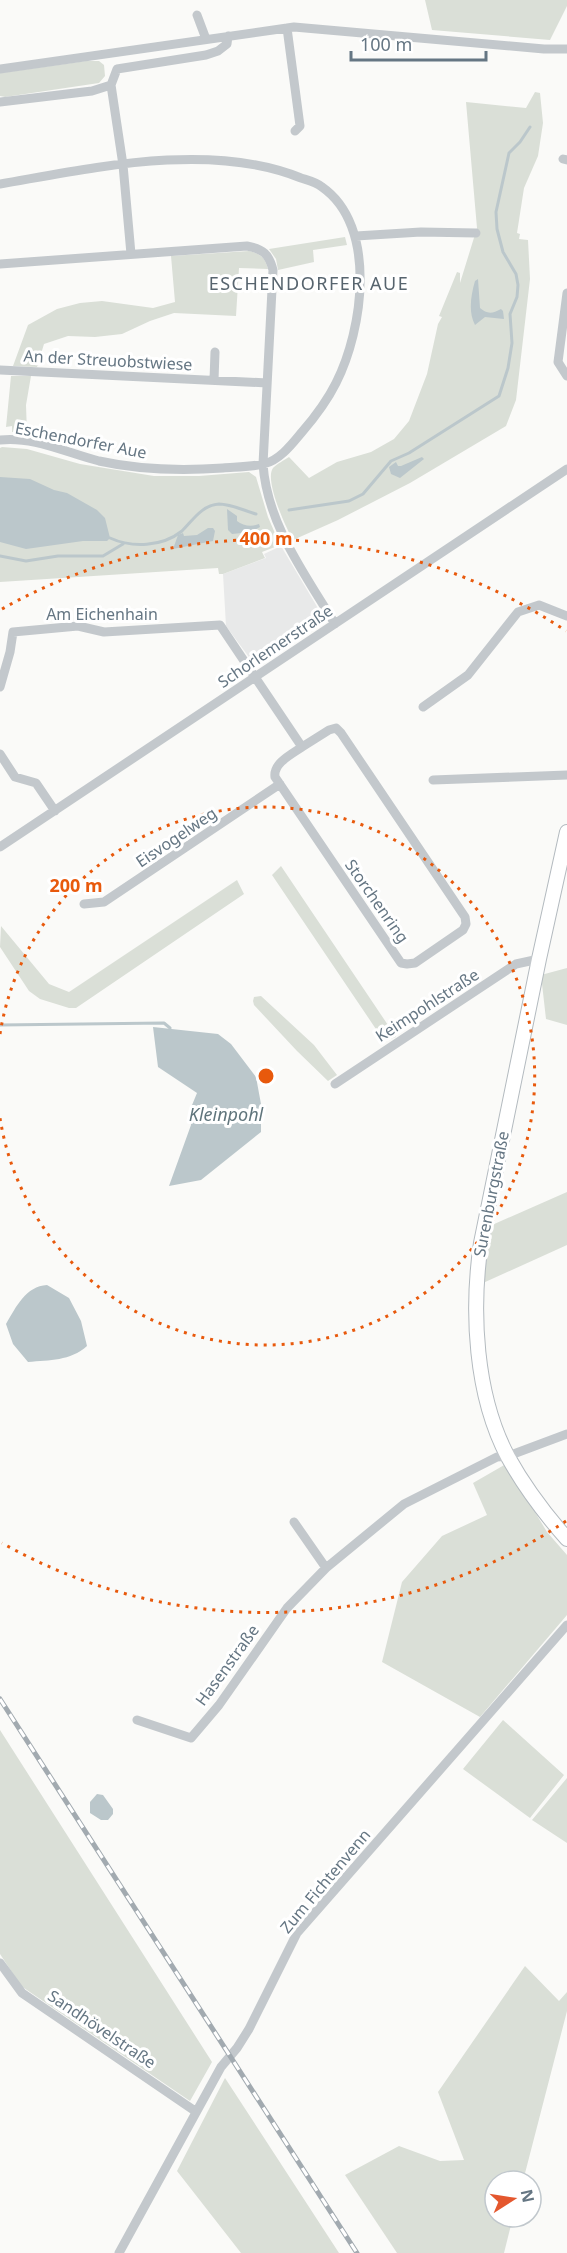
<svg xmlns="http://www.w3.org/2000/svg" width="567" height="2253" viewBox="0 0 567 2253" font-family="'Noto Sans',sans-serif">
<rect width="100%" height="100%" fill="#fafaf8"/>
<path fill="#e8e9e9" d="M281,546L322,615V622L263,663L254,664L226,626L223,574L266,558L264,554Z"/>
<path fill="#dadfd7" d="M425,0H567V6L550,40L432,30Z
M86,61H99L104,65L105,76L99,83L5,97L0,96V73Z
M535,92L540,93L543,123L538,156L524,188L517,233L520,234L519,239L528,240L530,279L516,400L506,426L410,483L338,520L293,540C286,528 264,480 273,468C277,464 284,460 289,457L309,478L337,462L371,452L394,439L409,421L427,374L438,324L442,317L439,316L457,272L460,273V283L477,228L466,102L526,108Z
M345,237L347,245L313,250L314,262L278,270L276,259L269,249Z
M249,251C260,254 265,257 268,269L239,268L236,316L174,313L150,321L122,334L95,337L68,336L44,344L37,367L13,366L28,325L57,309L80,303L102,301L153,308L175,302L171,256Z
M11,376H31L26,405L27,433L12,432V426L6,427Z
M2,447L27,449L80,464L154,476H199L249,472L256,477L268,517L280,545L262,552L265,558L223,574H219L218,568L0,582V448Z
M281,866L396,1037L384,1041L272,875Z
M237,880L244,894L76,1008H69L40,999L29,991L0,947L1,926L49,984L69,992Z
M567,968V1025L546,1019L541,975Z
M261,996L314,1045L337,1075L328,1081L297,1051L254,1005L253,1001L254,997Z
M567,1192V1245L483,1283L492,1225Z
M506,1464L547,1532L567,1555V1615L480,1717L382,1662L402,1582L442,1536L487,1515L473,1483Z
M503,1720L564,1775L530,1818L463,1769Z
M0,1730L212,2062L190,2101L21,1986L0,1954Z
M567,1778V1843L532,1820Z
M525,1966L559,2001L567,1992V2011L523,2181H495V2217H513L504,2253H397L345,2175L399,2146L440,2161L464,2160L438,2092Z
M225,2078L339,2253H241L177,2171Z"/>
<path fill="#bbc7cb" d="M478,279L480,308C487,314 492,314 501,309L503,311L504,319L485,317L475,325C468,312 471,295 475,281Z
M422,457L424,459L400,478L391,474L389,467L396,462L398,466H401Z
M0,477L30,479L54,490L67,493L97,510L105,518L110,538L107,541H83L26,549L0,542Z
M227,509L237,516V521C243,526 252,527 259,524L260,527L251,532L232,534L228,530Z
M208,528H213L215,531L213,541L173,549L178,535L183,533L184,536L197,535Z
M153,1027L218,1034L231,1044L256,1077L261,1104V1132L201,1180L169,1186L191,1125L190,1110L197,1093L158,1067Z
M47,1285L69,1298L81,1321L87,1346C70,1361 50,1360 28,1362L13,1344L6,1324C16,1307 26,1286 47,1285Z
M97,1794L103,1795L113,1809V1814L108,1820H101L90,1813V1802Z"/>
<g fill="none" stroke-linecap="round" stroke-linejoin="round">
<path stroke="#bbc7cb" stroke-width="3" d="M289,510L349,501L363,494L391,461L409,453L499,396L508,368L512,343L510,314L517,297L518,285L516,274L503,252L497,229L496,212L509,153L520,142L530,127
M110,538C132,548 162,547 182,531C193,520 202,505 219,504C231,504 245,511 256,514
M0,556L26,561L58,556H103L123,544
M0,1025L164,1023L170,1028"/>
<defs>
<path id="secondary" d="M567,832L539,959L481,1243C471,1311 475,1395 508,1457C524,1486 545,1514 567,1539"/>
</defs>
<use href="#secondary" stroke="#b3babf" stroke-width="16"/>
<path stroke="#c3c8cc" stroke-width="9" d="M197,15L206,39
M287,28L300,126L295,131
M0,69L294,27L544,49H567
M111,85L123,165L131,254
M0,102L92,91L111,85L117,69L206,55L218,51L227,44L228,36
M563,159L567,160
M0,184C93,168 210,141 301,178C307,180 316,182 322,187C378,226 363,330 336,383C327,401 315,417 302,432C292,444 280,460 264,464C251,467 236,467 223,468C181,471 140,470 99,461C67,453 33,436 0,440
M356,236L421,232L476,233
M0,264L247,246C263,249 269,254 273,270L263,464C267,524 305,574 335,624
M567,293L558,362L567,376
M0,370L267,383
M214,380L215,352
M0,687L10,652L13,632L78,626L104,632L220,625L302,747L329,730L336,728L341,733L465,917L466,924L463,930L415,963L407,964L401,963L275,777C273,763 292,754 302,747
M423,707L468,675L518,612L539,605L567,616
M0,754L15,777L36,783L55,811
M433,780L567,775
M0,847L567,469
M84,904L104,902L280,784
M335,1084L516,964L539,959
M294,1522L326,1568
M137,1720L191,1738L219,1705L287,1608L326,1568L404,1504L497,1457L508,1456L567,1434
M0,1963L22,1993L195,2111
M119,2253L221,2067L237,2048L249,2029L297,1933L567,1625"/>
<use href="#secondary" stroke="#fff" stroke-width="14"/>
<defs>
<path id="rail" d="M0,1699L357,2253"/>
</defs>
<use href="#rail" stroke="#a2aab0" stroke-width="5"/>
<use href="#rail" stroke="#fff" stroke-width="3" stroke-dasharray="9" stroke-linecap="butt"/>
</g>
<g fill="none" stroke="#e8590c" stroke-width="3" stroke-dasharray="3 6">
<path d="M0 1034A269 269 0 1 1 0 1118"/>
<path d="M566 1521A537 537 0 0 1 2 1543M2 609A537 537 0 0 1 566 631"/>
</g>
<g text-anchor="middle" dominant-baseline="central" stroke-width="6" stroke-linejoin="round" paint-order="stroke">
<g font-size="16" fill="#657683" stroke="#fff">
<text transform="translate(108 360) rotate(3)">An der Streuobstwiese</text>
<text transform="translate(81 440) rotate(11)">Eschendorfer Aue</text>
<text x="102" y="614">Am Eichenhain</text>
<text transform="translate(275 646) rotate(-34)">Schorlemerstraße</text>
<text transform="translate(176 837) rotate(-34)">Eisvogelweg</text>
<text transform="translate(377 901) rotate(55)">Storchenring</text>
<text transform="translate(427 1005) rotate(-33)">Keimpohlstraße</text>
<text transform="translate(491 1194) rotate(-79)">Surenburgstraße</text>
<text transform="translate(227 1665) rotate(-54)">Hasenstraße</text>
<text transform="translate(325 1881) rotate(-50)">Zum Fichtenvenn</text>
<text transform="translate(102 2029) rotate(34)">Sandhövelstraße</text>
</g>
<g font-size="18" letter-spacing="1.5" fill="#57646e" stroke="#fff">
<text x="309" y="283">ESCHENDORFER AUE</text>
</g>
<g font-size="18" font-style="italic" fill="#60757c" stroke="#fff">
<text x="226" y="1114">Kleinpohl</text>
</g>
</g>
<circle cx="266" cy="1076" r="9" fill="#e8590c" stroke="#fff" stroke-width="3"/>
<g font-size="18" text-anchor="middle" font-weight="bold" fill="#e8590c" stroke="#fff" stroke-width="6" stroke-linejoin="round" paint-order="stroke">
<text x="266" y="545">400 m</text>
<text x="76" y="892">200 m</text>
</g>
<g transform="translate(513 2199) rotate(78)"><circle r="28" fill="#ffffff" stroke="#c1c8cd" stroke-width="1.5"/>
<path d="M0-4.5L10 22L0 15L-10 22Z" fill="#e4572e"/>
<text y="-9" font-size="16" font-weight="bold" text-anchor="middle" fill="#657683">N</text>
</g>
<path d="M351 51v9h135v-9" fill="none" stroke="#657683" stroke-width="3"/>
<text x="360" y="51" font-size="18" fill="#657683" stroke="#ffffff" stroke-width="4.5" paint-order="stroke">100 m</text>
</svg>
